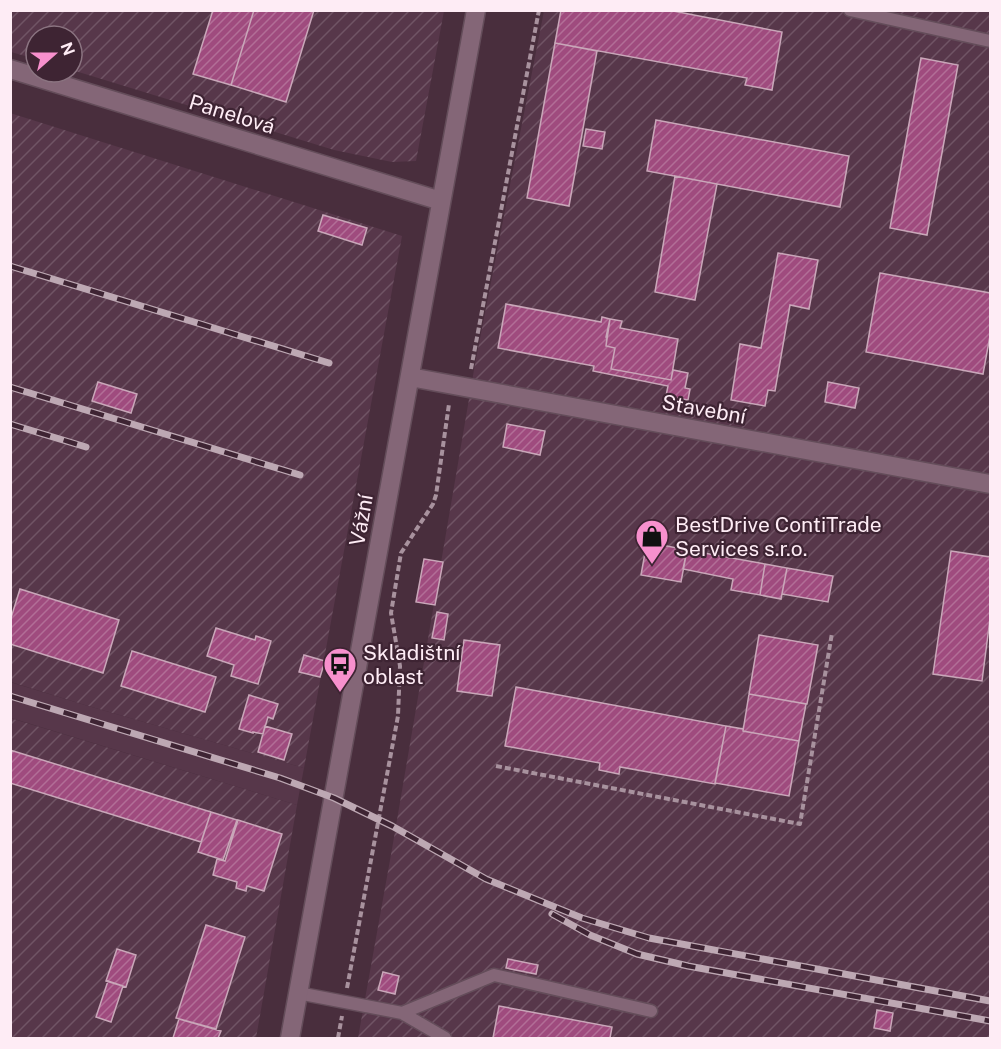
<svg xmlns="http://www.w3.org/2000/svg" width="1001" height="1049" viewBox="0 0 1001 1049" font-family="'Public Sans',sans-serif">
<defs>
<pattern id="industrial-furrows" width="10" height="10" patternUnits="userSpaceOnUse" patternTransform="scale(1.5)"><rect width="10" height="10" fill="#57374a"/><path d="M-1 1l2-2M0 10L10 0M9 11l2-2" fill="none" stroke="#705465"/></pattern>
<pattern id="building-hatch" width="6" height="6" patternUnits="userSpaceOnUse" patternTransform="scale(1.5)"><rect width="6" height="6" fill="#9f4b7e"/><path d="M-1 1l2-2M0 6l6-6M5 7l2-2" fill="none" stroke="#b26e97"/></pattern>
</defs>
<rect width="100%" height="100%" fill="#492e3d"/>
<path fill="#57374a" d="M10,682L85,705L304,768L297,805L11,718Z"/>
<path fill="url(#industrial-furrows)" d="M10,11H444L416,161L392,162L334,150L72,70V36H36V59L11,52Z
M544,11H990V1038H358L392,849L475,364Z
M10,113L402,236L304,768L85,705L11,682Z
M10,718L297,805L256,1038H11Z"/>
<path fill="url(#building-hatch)" stroke="#c9a7b9" stroke-width="1.5" d="M213,10H254L231,85L193,74Z
M254,10H314L286,102L231,85Z
M561,10H668L782,32L772,90L745,85L747,78L555,43Z
M555,43L597,51L569,206L527,198Z
M921,58L958,65L927,235L890,228Z
M656,120L849,156L840,207L647,171Z
M586,129L605,132L602,149L583,146Z
M675,176L717,184L695,300L655,292Z
M323,215L367,228L362,245L318,231Z
M778,253L818,260L809,309L790,305L775,391L768,390L765,406L731,400L740,344L761,348Z
M880,273L990,293V336L983,374L866,352Z
M506,304L601,322L602,317L610,319L606,337H607L606,346L615,348L611,369L671,380L673,370L688,373L685,388L690,389L688,400L666,396L668,386L593,371L594,366L498,348Z
M610,319L622,321L620,328L678,339L671,380L611,369L615,348L606,346Z
M98,382L137,394L131,413L92,401Z
M828,382L859,388L855,408L825,402Z
M507,424L545,431L540,455L503,447Z
M647,542L687,550L681,582L641,575Z
M687,550L765,564L760,595L731,590L733,579L683,569Z
M951,551L990,557V619L982,681L933,674Z
M424,559L443,562L435,605L416,602Z
M765,564L787,568L781,599L760,595Z
M787,568L833,576L828,602L782,594Z
M20,589L119,620L103,673L10,644V621Z
M437,612L448,614L444,640L432,638Z
M216,628L255,640L256,636L271,641L258,684L231,676L234,665L207,656Z
M759,635L818,645L807,704L749,694Z
M464,640L500,645L492,696L457,691Z
M132,651L216,677L205,712L121,686Z
M304,655L325,661L320,677L299,672Z
M516,687L726,726L715,784L620,767L619,774L599,770L600,763L505,746Z
M749,694L806,704L799,741L743,731Z
M249,695L278,704L273,719L268,717L263,734L253,732V733L239,729Z
M265,726L292,734L284,760L258,752Z
M726,726L743,729V731L799,741L789,796L715,783Z
M10,750L211,812L201,842L10,783Z
M211,812L237,820L223,860L198,852Z
M238,820L282,834L264,891L247,886L246,891L236,888L237,882L213,875L217,859L225,861Z
M206,925L245,937L216,1029L176,1018Z
M117,949L136,955L126,987L106,981Z
M508,959L538,965L536,974L506,968Z
M383,972L399,976L395,994L378,990Z
M108,981L123,986L111,1022L96,1017Z
M499,1006L612,1027L610,1038H493Z
M877,1010L893,1013L890,1031L874,1028Z
M179,1019L221,1031L218,1038H173Z"/>
<g fill="none" stroke-linecap="round" stroke-linejoin="round">
<defs>
<path id="lane" d="M850,10L990,41
M298,993L402,1013L445,1038
M402,1013L494,975L651,1011"/>
<path id="street" d="M10,69L441,201
M410,377L990,484
M290,1038L476,10"/>
</defs>
<use href="#lane" stroke="#644d5a" stroke-width="15"/>
<use href="#street" stroke="#644d5a" stroke-width="21"/>
<path stroke="#a8929e" stroke-width="4" stroke-dasharray="6 3" stroke-linecap="butt" d="M471,369L539,10
M496,766L800,824L832,633
M347,988L398,716L400,666L391,613L401,553L433,504L436,495L449,404
M338,1038L342,1016"/>
<use href="#lane" stroke="#846677" stroke-width="12"/>
<use href="#street" stroke="#846677" stroke-width="18"/>
<defs>
<path id="rail" d="M10,266L329,363
M10,387L300,475
M10,424L86,447
M10,696L280,778L334,798L392,826L486,879L582,918L649,938L990,1001
M552,914L590,935L637,954L688,966L990,1021"/>
</defs>
<use href="#rail" stroke="#bda8b3" stroke-width="7"/>
<use href="#rail" stroke="#3e2433" stroke-width="4.5" stroke-dasharray="14" stroke-linecap="butt"/>
</g>
<defs>
<symbol id="shop-pin" viewBox="-11 -11 22 30"><path d="M0 17L-7.5 6A9.5 9.5 0 1 1 7.5 6Z" fill="#f790cd" stroke="#3e2433"/><path d="M-5-2.5h2.3a2.7 3.5 0 0 1 5.4 0H5L5.5 6h-11ZM-1.5-2.5h3a1.5 2.3 0 0 0-3 0Z" fill="#111"/></symbol>
<symbol id="bus-pin" viewBox="-11 -11 22 30"><path d="M0 17L-7.5 6A9.5 9.5 0 1 1 7.5 6Z" fill="#f790cd" stroke="#3e2433"/><path d="M-5-6H5V4H4V6H2V4H-2V6H-4V4H-5ZM-3.5-4V0h7V-4ZM-3.5 1.2v1.5H-2V1.2ZM2 1.2v1.5H3.5V1.2Z" fill="#111"/></symbol>
</defs>
<g fill-rule="evenodd">
<use href="#shop-pin" x="633" y="517" width="38" height="52"/>
<use href="#bus-pin" x="321" y="645" width="38" height="52"/>
</g>
<g text-anchor="middle" dominant-baseline="central" stroke-width="4.5" stroke-linejoin="round" paint-order="stroke">
<g font-size="21" fill="#feecf5" stroke="#3e2433">
<text transform="translate(232 114) rotate(17)">Panelová</text>
<text transform="translate(704 409) rotate(10)">Stavební</text>
<text transform="translate(361 520) rotate(-80)">Vážní</text>
</g>
<g font-size="21" fill="#feecf5" stroke="#3e2433" text-anchor="start">
<text x="675" y="524">BestDrive ContiTrade<tspan x="675" dy="24">Services s.r.o.</tspan></text>
<text x="363" y="652">Skladištní<tspan x="363" dy="24">oblast</tspan></text>
</g>
</g>
<rect width="1001" height="1049" fill="none" stroke="#feecf5" stroke-width="24"/>
<g transform="translate(54 54) rotate(69)"><circle r="28" fill="#3e2433" stroke="#8b7481" stroke-width="1.5"/>
<path d="M0-4.5L10 22L0 15L-10 22Z" fill="#f790cd"/>
<text y="-9" font-size="16" font-weight="bold" text-anchor="middle" fill="#feecf5">N</text>
</g>
</svg>
